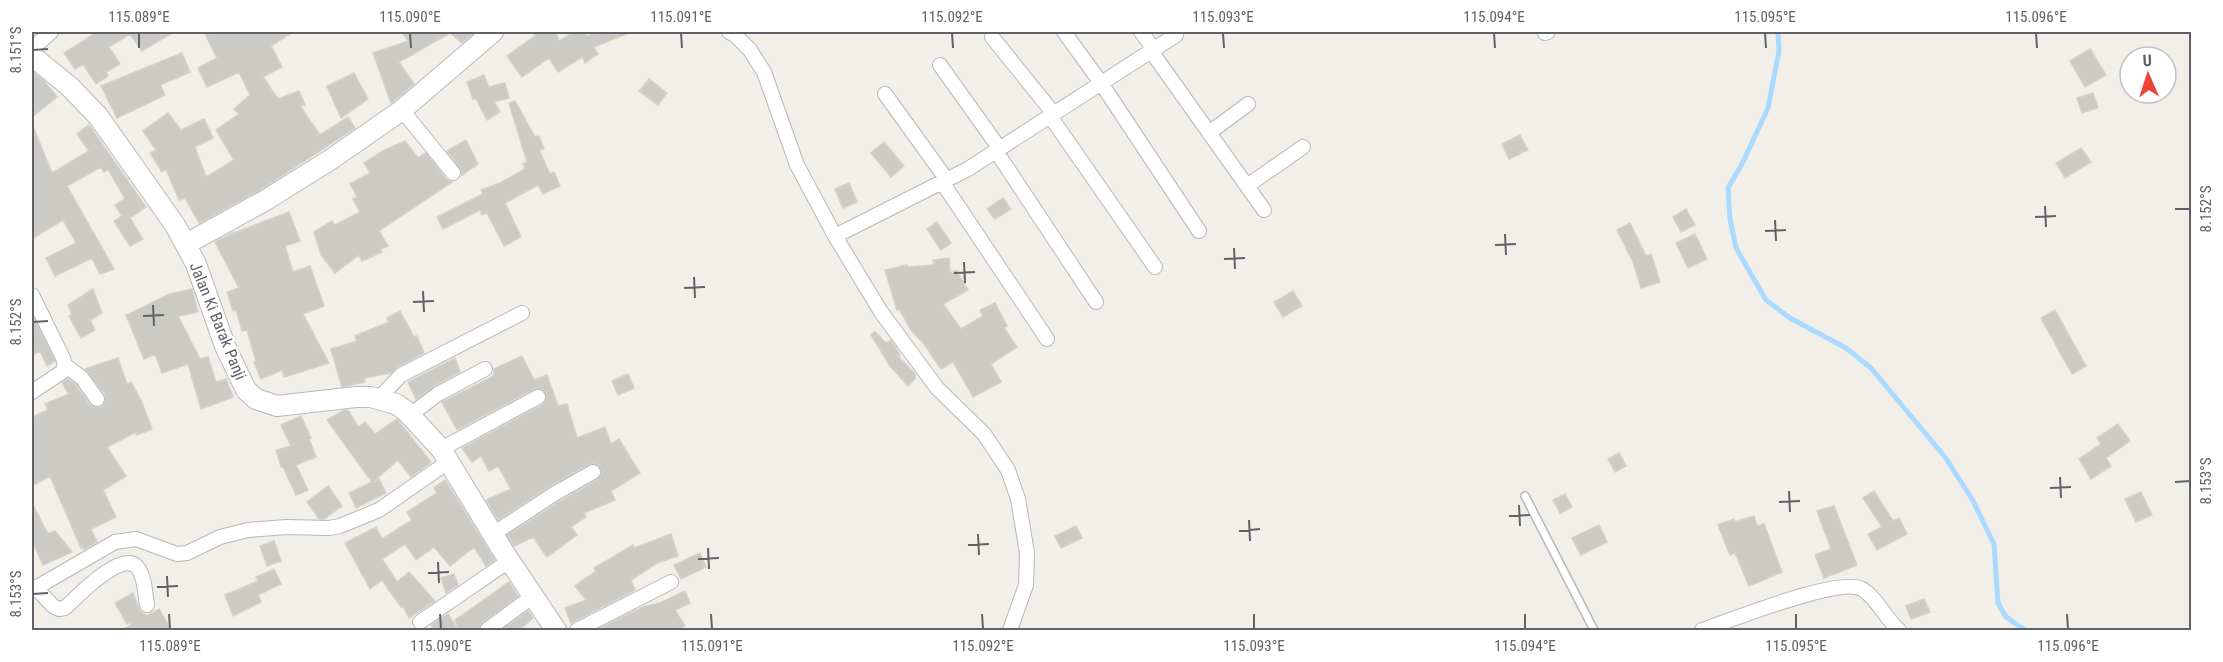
<svg xmlns="http://www.w3.org/2000/svg" width="2223" height="662" viewBox="0 0 2223 662" font-family="'Roboto Condensed',sans-serif">
<rect width="100%" height="100%" fill="#f1efe8"/>
<g fill="none" stroke-linecap="round" stroke-linejoin="round">
<path stroke="#aadaff" stroke-width="5" d="M1778,32L1779,51L1768,108L1743,162L1728,188L1730,219L1736,248L1766,300L1790,318L1846,348L1871,368L1945,457L1972,499L1994,544L1998,603L2006,617L2025,630"/>
</g>
<path fill="#cccac5" stroke="#d6d1c6" stroke-width="1.5" d="M97,32H174L142,51L130,34L109,47L120,64L106,72L108,76L96,84L83,64L75,69L64,53Z
M204,32H293L271,46L282,67L263,77L278,99L299,91L305,105L300,106L320,135L348,117L355,128L260,190L199,223L185,198L179,200L166,169L162,172L150,153L156,150L143,131L168,113L181,130L204,119L213,138L195,147L206,177L234,160L216,130L239,114L234,109L250,95L239,72L207,87L198,68L217,58Z
M402,32H475L462,43L450,33L399,62L414,84L391,103L373,53L408,41Z
M533,32H556L559,41L574,32H584L587,36L598,32H631L594,47L598,54L585,63L582,57L558,72L549,58L522,77L507,56L535,36Z
M2090,49L2106,75L2085,87L2070,61Z
M182,53L190,72L160,85L165,95L117,118L101,86Z
M32,71L44,81L57,97L32,117Z
M354,73L368,99L341,118L327,86Z
M484,75L489,87L505,83L509,98L494,102L500,112L487,120L476,99H473L467,82Z
M649,79L667,93L658,105L639,91Z
M2093,93L2098,108L2082,113L2077,98Z
M515,101L535,137L539,136L544,149L539,150L550,174L554,172L560,186L543,194L538,185L505,203L521,237L504,246L487,213L482,215L480,210L443,229L437,217L483,194L481,190L500,183L525,169L523,164L527,162L509,103Z
M32,124L52,173L89,151L77,134L89,125L146,207L130,218L143,239L130,246L114,221L122,216L115,205L125,199L108,169L104,172L101,167L67,186L114,269L100,274L92,258L55,276L46,258L76,243L63,220L32,239Z
M1520,135L1528,150L1509,159L1502,144Z
M466,140L478,164L462,175L460,168L447,151Z
M405,141L418,158L426,153L446,179L452,182L379,231L388,246L380,249L382,252L362,261L359,255L335,273L321,255L314,232L332,221L335,225L360,212L353,199L357,197L350,184L370,173L364,163L383,151Z
M884,142L904,166L891,177L871,153Z
M2081,148L2091,162L2065,178L2056,163Z
M849,183L857,202L843,208L835,189Z
M1003,198L1011,209L995,219L987,209Z
M1686,209L1695,225L1681,232L1673,217Z
M289,212L300,241L285,246L293,272L310,266L324,306L303,314L329,363L284,377L282,370L261,379L254,362L256,361L247,330L242,331L236,310L233,311L227,292L239,288L215,242L234,232V233Z
M937,222L951,243L941,250L927,229Z
M1630,223L1646,256L1651,254L1660,282L1641,288L1633,262L1617,230Z
M1695,234L1707,259L1688,268L1676,243Z
M949,258L950,273L956,270L968,290L943,304L961,329L983,316L980,310L995,303L1007,326L1004,328L1017,347L991,364L1001,382L973,397L953,362L941,369L922,341H921L911,330L899,309L897,310L885,270L907,265V267L934,265L933,260Z
M93,289L102,313L90,320L95,330L81,338L69,316L72,314L68,305Z
M192,289L198,312L178,316L200,359L208,357L216,382L226,379L233,397L201,409L188,364L162,373L155,354L144,359L126,315L170,294Z
M1293,291L1302,306L1283,317L1274,302Z
M2055,310L2086,366L2072,374L2041,318Z
M400,311L414,337L417,336L424,353L397,367L391,373L364,378L365,382L342,387L331,349L357,341L355,336L389,322L387,318Z
M32,314L55,361L47,366L40,351L32,355Z
M875,332L886,343L891,340L900,355L898,356L915,374V379L908,386L890,366L871,335Z
M522,356L534,380L547,375L558,406L567,404L577,438L605,427L611,444L619,439L640,473L611,491L615,500L584,513L586,517L571,527L577,535L547,557L533,537L514,546L507,535L559,502L597,480L602,473L600,467L594,463L589,464L550,486L498,520L486,500L511,489L498,466L489,471L481,456L472,462L462,448L542,405L546,401V393L542,389H534L457,430L442,402L494,376V369Z
M118,358L127,384L131,382L141,400L152,429L137,435L136,432L107,447L126,476L103,490L116,517L91,529L97,542L84,549L83,547L81,548L50,476L32,486V417L48,410L45,404L69,394L62,383L68,379L75,384L90,405L94,407H102L105,402V394L85,369Z
M455,358L460,372L434,386L416,399L408,382Z
M628,374L634,388L618,395L612,381Z
M344,410H348L358,427L365,422L375,434L397,419L431,462L411,477L398,460L373,482L379,479L386,493L356,508L349,493L372,482L327,420Z
M301,416L311,438L309,439L316,457L296,465L308,490L296,495L283,467H281L276,450L291,446L281,425Z
M2118,424L2130,441L2106,458L2111,466L2091,479L2079,459L2101,444L2097,438Z
M1619,453L1626,466L1615,472L1608,459Z
M445,480L495,560L486,566L474,547L450,566L434,547L416,560L405,544L382,559L397,582L409,572L435,601L409,618L403,606L401,607L382,580L370,589L345,543L376,527L382,539L412,520L407,512L437,493L434,488Z
M328,486L342,506L324,519H319L307,502Z
M1874,491L1893,521L1899,518L1907,534L1877,550L1868,534L1882,527L1863,498Z
M2141,492L2152,515L2136,522L2125,499Z
M1565,494L1572,507L1560,513L1553,500Z
M32,503L48,534L55,531L72,552L43,565L32,540Z
M1834,506L1857,565L1824,578L1815,555L1831,549L1817,511Z
M1754,516L1757,526L1764,524L1782,572L1749,586L1735,553L1730,555L1718,525L1734,519L1735,522Z
M1599,525L1607,542L1581,555L1572,538Z
M1076,526L1082,538L1061,548L1055,536Z
M671,534L678,556L657,563L631,580L635,590L571,623L565,608L586,600L575,586L596,571L594,568L633,545L634,548Z
M274,541L281,561L267,566L260,546Z
M700,553L706,567L681,579L674,565Z
M274,569L281,584L258,595L261,602L233,616L225,595L258,581L256,577Z
M454,574L458,585L446,593L441,578Z
M509,582L518,596L482,623L478,630H459L455,620Z
M685,591L690,603L675,610L685,626L676,630H596L643,607L660,603Z
M133,593L140,611L147,616L159,609L171,630H122L131,625L130,622L127,624L115,603Z
M1924,599L1930,612L1911,619L1906,606Z
M528,611L533,618L519,630H501Z
M448,614L458,630H435L431,625Z"/>
<g fill="none" stroke-linecap="round" stroke-linejoin="round">
<defs>
<path id="lane" d="M1525,496L1594,630"/>
<path id="street" d="M729,32L735,35L750,50L764,72L797,165L835,236L881,312L937,388L984,434L1008,470L1018,499L1027,553L1026,585L1010,630
M1064,32L1101,83L1199,231
M1141,32L1154,49
M1545,33L1548,32
M992,37L1054,114
M32,49L51,32
M1151,51L1264,210
M940,65L1000,149
M885,94L947,180
M402,110L453,173
M1050,116L1155,267
M1209,133L1248,104
M996,151L1096,302
M942,182L1047,339
M1247,186L1303,147
M835,236L968,169L1176,35
M32,295L63,358L65,365L62,372L32,392
M65,365L82,378L97,399
M378,399L401,375L522,313
M410,415L438,394L485,369
M441,449L538,397
M493,534L554,494L593,472
M35,587L53,606L59,609L65,608C77,597 123,548 138,568C145,578 145,593 147,605
M32,590L115,542L136,539L177,554L187,553L220,537L248,530L287,527L329,528L340,526L379,510L448,462
M420,622L509,561
M487,630L533,596
M577,630L671,582
M1702,630C1729,621 1840,576 1862,589C1877,598 1885,618 1899,630"/>
<path id="secondary" d="M32,56L69,86L98,116L175,225L196,264L225,346L246,390L256,399L277,406L356,397H371L396,404L406,411L441,449L503,551L556,630
M186,244L266,200L330,160L402,110L493,32"/>
</defs>
<use href="#lane" stroke="#b5b8bc" stroke-width="10"/>
<use href="#street" stroke="#b5b8bc" stroke-width="16"/>
<use href="#secondary" stroke="#b6babf" stroke-width="22"/>
<use href="#lane" stroke="#fff" stroke-width="7"/>
<use href="#street" stroke="#fff" stroke-width="14"/>
<use href="#secondary" stroke="#fff" stroke-width="20"/>
</g>
<path fill="none" stroke="#5f6368" stroke-width="2" d="M139,33V48M410,33L411,48M681,33L682,48M952,33L953,48M1223,33L1224,48M1494,33L1495,48M1765,33L1766,48M2036,33L2037,48M33,50L48,49M2045,206L2046,227M2175,209H2190M2035,217L2056,216M1775,220L1776,241M1765,231L1786,230M1505,234L1506,255M1495,245L1516,244M1234,248L1235,269M1224,259L1245,258M964,262L965,283M954,273L975,272M694,277L695,298M684,288L705,287M423,291L424,312M413,302L434,301M153,305L154,326M143,316L164,315M33,322L48,321M2060,477L2061,498M2175,482L2190,481M2050,488L2071,487M1789,491L1790,512M1779,502L1800,501M1519,505L1520,526M1509,516L1530,515M1249,520L1250,541M1239,531L1260,529M978,534L979,555M968,545L989,544M708,548L709,569M698,559L719,558M438,562L439,583M428,573L449,572M167,576L168,597M157,587L178,586M33,594L48,593M169,614L170,629M440,614L441,629M711,614L712,629M982,614L983,629M1254,614V629M1525,614V629M1796,614V629M2067,614L2068,629"/>
<g text-anchor="middle" dominant-baseline="central" stroke-width="5" stroke-linejoin="round" paint-order="stroke">
<g font-size="16" fill="#5f6368" stroke="#fff">
<text transform="translate(218 321) rotate(68)">Jalan Ki Barak Panji</text>
</g>
</g>
<rect width="2223" height="662" fill="none" stroke="#ffffff" stroke-width="66"/>
<g transform="translate(2148 75) rotate(357)"><circle r="28" fill="#ffffff" stroke="#bfc1c3" stroke-width="1.5"/>
<path d="M0-4.5L10 22L0 15L-10 22Z" fill="#ea4335"/>
<text y="-9" font-size="16" font-weight="bold" text-anchor="middle" fill="#5f6368">U</text>
</g>
<rect x="33" y="33" width="2157" height="596" fill="none" stroke="#5f6368" stroke-width="2"/>
<g font-size="15" text-anchor="middle" fill="#5f6368">
<text x="139" y="22">115.089°E</text>
<text x="410" y="22">115.090°E</text>
<text x="681" y="22">115.091°E</text>
<text x="952" y="22">115.092°E</text>
<text x="1223" y="22">115.093°E</text>
<text x="1494" y="22">115.094°E</text>
<text x="1765" y="22">115.095°E</text>
<text x="2036" y="22">115.096°E</text>
<text transform="translate(16 50) rotate(-90)" y="5">8.151°S</text>
<text transform="translate(2206 209) rotate(-90)" y="5">8.152°S</text>
<text transform="translate(16 322) rotate(-90)" y="5">8.152°S</text>
<text transform="translate(2206 481) rotate(-90)" y="5">8.153°S</text>
<text transform="translate(16 594) rotate(-90)" y="5">8.153°S</text>
<text x="170" y="651">115.089°E</text>
<text x="441" y="651">115.090°E</text>
<text x="712" y="651">115.091°E</text>
<text x="983" y="651">115.092°E</text>
<text x="1254" y="651">115.093°E</text>
<text x="1525" y="651">115.094°E</text>
<text x="1796" y="651">115.095°E</text>
<text x="2068" y="651">115.096°E</text>
</g>
</svg>
